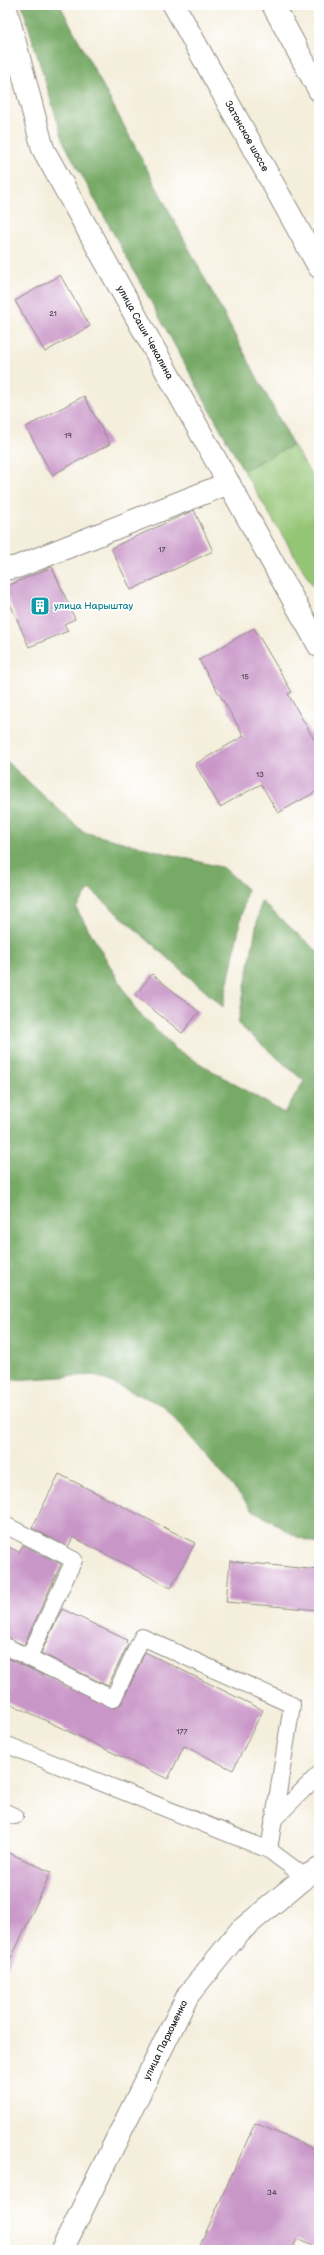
<svg xmlns="http://www.w3.org/2000/svg" width="324" height="2255" viewBox="0 0 324 2255" font-family="'Balsamiq Sans',sans-serif">
<rect width="100%" height="100%" fill="#fff"/>
<filter id="ink" filterUnits="userSpaceOnUse"><feTurbulence type="fractalNoise" baseFrequency=".025" numOctaves="2"/><feDisplacementMap in="SourceGraphic" scale="8" xChannelSelector="R" yChannelSelector="G"/><feConvolveMatrix kernelMatrix="1 2 1 2 8 2 1 2 1" color-interpolation-filters="sRGB"/></filter>
<filter id="wash" filterUnits="userSpaceOnUse"><feTurbulence type="fractalNoise" baseFrequency=".012" numOctaves="4" result="noise"/><feDisplacementMap in="SourceGraphic" scale="16" xChannelSelector="R" yChannelSelector="G"/><feGaussianBlur stdDeviation="0.9" result="paint"/><feColorMatrix in="noise" values="0 0 0 0 0 0 0 0 0 0 0 0 0 0 0 0 0 1.4 0 .05"/><feComposite in="paint" operator="in"/></filter>
<g filter="url(#wash)">
<rect width="100%" height="100%" fill="#f4eedc"/>
<path fill="#94c575" stroke="#607850" d="M293,445L319,487V596L243,470Z"/>
<path fill="#7a6" stroke="#516a48" d="M22,5H60L293,445L243,470L64,143Z
M5,760L83,832L224,868L247,889L223,1007L90,889L76,908L136,1010L177,1050L284,1113L304,1081L238,1024L261,901L319,953V1544L297,1537L253,1510L164,1406L94,1375L12,1380L5,1389Z"/>
<g id="blocks">
<path fill="#c996c8" d="M60,275L90,326L45,352L15,301Z
M84,396L110,444L52,475L26,427Z
M194,510L213,551L131,590L111,548Z
M52,567L75,619L64,624L68,631L29,647L5,592V587Z
M254,628L292,692L288,694L319,748V790L278,813L261,784L220,807L195,764L244,736L199,660Z
M152,974L199,1012L182,1033L135,995Z
M59,1474L195,1543L171,1588L73,1537L68,1547L32,1528Z
M5,1545L19,1552L23,1545L61,1564L24,1645L5,1637Z
M230,1561L319,1570V1610L226,1602Z
M62,1609L127,1640L126,1643L128,1644L108,1686L41,1653Z
M145,1652L263,1710L233,1770L184,1746L168,1779L5,1701V1657L114,1708L122,1703Z
M5,1851L51,1872L5,1972Z
M255,2123L319,2151V2249L297,2239L292,2250H198Z"/>
</g>
</g>
<g filter="url(#ink)">
<use href="#blocks" fill-opacity="0" stroke="#908c84" stroke-width="1"/>
<g fill="none" stroke-linecap="round" stroke-linejoin="round">
<defs>
<path id="lane" d="M5,1525L74,1560L29,1657
M5,1646L113,1699L142,1637L292,1705L269,1850
M5,1744L269,1850L305,1877
M5,1812L15,1816
M273,1820L319,1774"/>
<g id="street">
<path id="s1" d="M5,5L43,149L319,646"/>
<path d="M5,569L17,567L229,483"/>
</g>
<g id="secondary">
<path id="s2" d="M62,2250L188,1995L240,1931L305,1877L319,1869"/>
</g>
<g id="primary">
<path id="s3" d="M174,5L319,267"/>
<path d="M273,5L319,90"/>
</g>
</defs>
<use href="#lane" stroke="#908c84" stroke-width="18"/>
<use href="#street" stroke="#908c84" stroke-width="24"/>
<use href="#secondary" stroke="#908c84" stroke-width="24"/>
<use href="#primary" stroke="#908c84" stroke-width="24"/>
<use href="#lane" stroke="#fff" stroke-width="16"/>
<use href="#street" stroke="#fff" stroke-width="22"/>
<use href="#secondary" stroke="#fff" stroke-width="22"/>
<use href="#primary" stroke="#fff" stroke-width="22"/>
</g>
</g>
<defs>
<symbol id="building-square" viewBox="-11 -11 22 22"><rect x="-9" y="-9" width="18" height="18" rx="4" fill="#0f9aa8" stroke="#fff"/><path d="M-4-6H4V6H1V3H-1V6H-4ZM-2.5-4.3h1.7v1.8h-1.7ZM.8-4.3h1.7v1.8H.8ZM-2.5-1h1.7V.8h-1.7ZM.8-1h1.7V.8H.8Z" fill="#fff"/></symbol>
</defs>
<g fill-rule="evenodd">
<use href="#building-square" x="29" y="595" width="22" height="22"/>
</g>
<g text-anchor="middle" dominant-baseline="central" stroke-width="3.5" stroke-linejoin="round" paint-order="stroke">
<g font-size="8" fill="#524652">
<text x="53" y="313">21</text>
<text x="68" y="435">19</text>
<text x="162" y="549">17</text>
<text x="245" y="676">15</text>
<text x="260" y="774">13</text>
<text x="182" y="1731">177</text>
<text x="272" y="2192">34</text>
</g>
<g font-size="10" fill="#2b2b2b" stroke="#fff">
<text stroke="none"><textPath href="#s3" startOffset="150">Затонское шоссе</textPath></text>
<text stroke="none"><textPath href="#s1" startOffset="359">улица Саши Чекалина</textPath></text>
<text stroke="none"><textPath href="#s2" startOffset="234">улица Пархоменко</textPath></text>
</g>
<g font-size="10" fill="#0d838f" stroke="#fff" text-anchor="start">
<text x="54" y="606">улица Нарыштау</text>
</g>
</g>
<rect width="324" height="2255" fill="none" stroke="#fff" stroke-width="20"/>
</svg>
